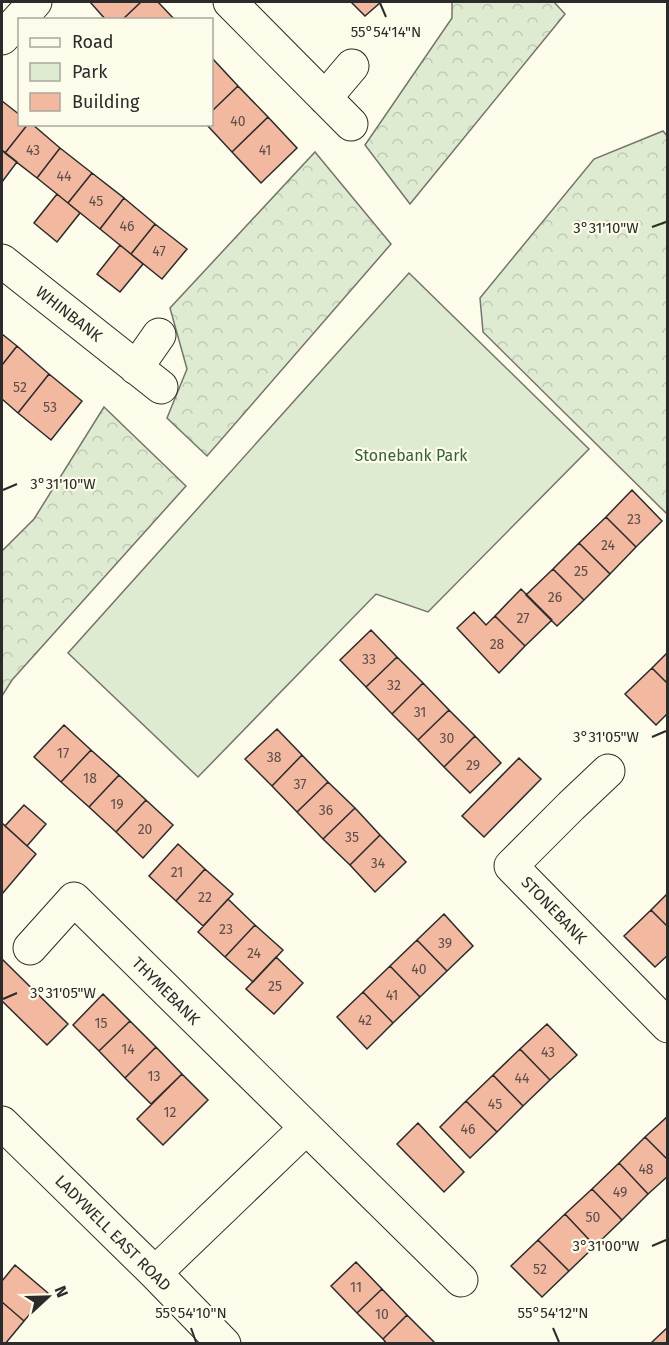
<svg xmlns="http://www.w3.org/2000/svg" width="669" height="1345" viewBox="0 0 669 1345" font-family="'Fira Sans',sans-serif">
<defs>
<pattern id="forest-crowns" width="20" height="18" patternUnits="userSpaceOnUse" patternTransform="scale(1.5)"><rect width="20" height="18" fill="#deebd1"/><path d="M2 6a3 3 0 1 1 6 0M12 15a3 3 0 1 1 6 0" fill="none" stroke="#bfcab4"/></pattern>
</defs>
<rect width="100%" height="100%" fill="#fdfbea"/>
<path fill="#deebd1" stroke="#74746e" stroke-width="1.5" d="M409,273L589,449L428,612L376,594L198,777L68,653Z"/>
<path fill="url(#forest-crowns)" stroke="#74746e" stroke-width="1.5" d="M452,2H554L565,14L410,204L365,145L452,18Z
M663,131L668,137L667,514L483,332L480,298L594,159Z
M315,152L391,244L207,456L167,418L187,369L170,308Z
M104,407L186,486L12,680L2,696V551L34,519Z"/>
<path fill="#f2b8a0" stroke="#2b2b2b" stroke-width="1.5" d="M90,2H141L122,20H106Z
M141,2H158L175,20H122Z
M351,2H381L365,16Z
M212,58L238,86L212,111Z
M238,86L268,117L232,152L206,124H212V111Z
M2,101L20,115V124H28L5,153L2,150Z
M268,117L297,148L261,183L232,152Z
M28,124H32L60,148L37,178L5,153Z
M60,148L92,173L68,203L37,178Z
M2,150L17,162L2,182Z
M92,173L124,198L100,229L68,203Z
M57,194L80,213L57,242L34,223Z
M124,198L155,224L131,254L100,229Z
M155,224L187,249L162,279L131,254Z
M120,245L143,264L120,292L97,274Z
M2,334L17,346L2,365Z
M17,346L49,374L18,413L2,399V365Z
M49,374L82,401L51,440L18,413Z
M632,490L662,521L636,547L606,517Z
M606,517L636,547L610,574L579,543Z
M579,543L610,574L584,600L553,569Z
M553,569L584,600L557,626L526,595Z
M521,589L552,620L525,646L495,616Z
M474,612L486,625L495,616L525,646L499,673L457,628Z
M371,630L397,657L366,687L340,660Z
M668,652V684L652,668Z
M397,657L423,683L392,714L366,687Z
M652,668L668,684V713L656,725L625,694Z
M423,683L449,710L418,740L392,714Z
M449,710L475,736L444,767L418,740Z
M64,725L91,750L61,782L34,757Z
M277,729L302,755L272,786L245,759Z
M475,736L501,763L470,793L444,767Z
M91,750L119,775L89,807L61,782Z
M302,755L328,782L297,812L272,786Z
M519,758L541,779L484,837L462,816Z
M119,775L146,800L116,832L89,807Z
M328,782L355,808L323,839L297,812Z
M146,800L173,825L143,858L116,832Z
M24,805L46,824L27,846L5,826Z
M355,808L380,835L350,865L323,839Z
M2,823L36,854L2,894Z
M380,835L406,862L375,892L350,865Z
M178,844L205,869L176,901L149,876Z
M205,869L233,894L203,926L176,901Z
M668,893V927L651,910Z
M228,899L255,925L225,957L198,932Z
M651,910L668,927V955L655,967L624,936Z
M444,914L473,946L447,971L417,940Z
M255,925L283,950L253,982L225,957Z
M417,940L447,971L420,997L390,966Z
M276,957L303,983L274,1014L246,989Z
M2,959L68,1024L47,1045L2,1001Z
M390,966L420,997L393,1023L363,992Z
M363,992L393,1023L367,1049L337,1017Z
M103,994L130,1021L99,1051L73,1025Z
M130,1021L156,1047L125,1078L99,1051Z
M547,1024L577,1055L550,1080L520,1049Z
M156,1047L182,1074L151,1104L125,1078Z
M520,1049L550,1080L523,1106L493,1075Z
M182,1074L208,1100L163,1145L137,1119Z
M493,1075L523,1106L497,1132L466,1101Z
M466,1101L497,1132L470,1158L440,1127Z
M668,1116V1160L645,1137Z
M418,1123L464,1172L444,1192L397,1144Z
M645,1137L668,1160V1176L648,1194L619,1163Z
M619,1163L648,1194L622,1220L592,1189Z
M592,1189L622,1220L595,1246L565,1214Z
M565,1214L595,1246L569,1271L538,1240Z
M538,1240L569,1271L542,1297L511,1266Z
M356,1262L382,1289L357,1313L331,1286Z
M15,1265L48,1293L24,1321L2,1302V1281Z
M382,1289L407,1315L383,1339L357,1313Z
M2,1302L24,1321L5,1344H2Z
M407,1315L434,1342L432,1344H387L383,1339Z
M668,1327V1344H652L651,1343Z"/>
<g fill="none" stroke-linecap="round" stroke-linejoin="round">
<defs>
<path id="minor" d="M230,2L351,124
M2,38L35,2
M325,98L352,66
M2,261L161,387
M136,368L159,335
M608,771L571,806L511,866L668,1026
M30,948L74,899L461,1280
M2,1123L155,1273L224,1344
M155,1273L306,1128"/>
</defs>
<use href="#minor" stroke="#2b2b2b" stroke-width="35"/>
<use href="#minor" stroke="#fdfbea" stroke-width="33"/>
</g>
<path fill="none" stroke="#2b2b2b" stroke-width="2" d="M380,3L386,17M652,227L666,222M3,490L17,484M652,737L666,731M3,999L17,993M652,1246L666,1240M191,1328L196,1342M553,1328L559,1342"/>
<g text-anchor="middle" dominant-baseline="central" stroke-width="4.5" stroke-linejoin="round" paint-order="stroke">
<g font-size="14" fill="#5d4e48">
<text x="238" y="121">40</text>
<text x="33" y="150">43</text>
<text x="265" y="150">41</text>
<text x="64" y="176">44</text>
<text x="96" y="201">45</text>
<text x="127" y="226">46</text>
<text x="159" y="251">47</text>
<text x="20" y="387">52</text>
<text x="50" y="407">53</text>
<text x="634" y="519">23</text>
<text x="608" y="545">24</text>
<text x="581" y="571">25</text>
<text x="555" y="597">26</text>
<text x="523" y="618">27</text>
<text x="497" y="644">28</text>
<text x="369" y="659">33</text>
<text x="394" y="685">32</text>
<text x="420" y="712">31</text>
<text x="447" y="738">30</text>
<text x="63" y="753">17</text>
<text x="274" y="757">38</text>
<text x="473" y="765">29</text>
<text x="90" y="778">18</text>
<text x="300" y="784">37</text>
<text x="117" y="804">19</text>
<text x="326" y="810">36</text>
<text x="145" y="829">20</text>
<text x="352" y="837">35</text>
<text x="378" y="863">34</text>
<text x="177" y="872">21</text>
<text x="205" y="897">22</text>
<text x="226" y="929">23</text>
<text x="445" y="943">39</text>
<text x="254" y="953">24</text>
<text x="419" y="969">40</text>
<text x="275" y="986">25</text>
<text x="392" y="995">41</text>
<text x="365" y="1020">42</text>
<text x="101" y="1023">15</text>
<text x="128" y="1049">14</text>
<text x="548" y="1052">43</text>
<text x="154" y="1076">13</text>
<text x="522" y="1078">44</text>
<text x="495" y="1104">45</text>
<text x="170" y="1112">12</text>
<text x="468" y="1129">46</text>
<text x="646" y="1169">48</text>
<text x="620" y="1192">49</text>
<text x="593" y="1217">50</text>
<text x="540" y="1269">52</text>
<text x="356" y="1287">11</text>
<text x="382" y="1314">10</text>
</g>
<g font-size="16" fill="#2b2b2b" stroke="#fdfbea">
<text transform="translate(69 314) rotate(38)">WHINBANK</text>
<text transform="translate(554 910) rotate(46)">STONEBANK</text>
<text transform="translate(166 991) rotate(45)">THYMEBANK</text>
<text transform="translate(113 1233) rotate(45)">LADYWELL EAST ROAD</text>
</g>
<g font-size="16" fill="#34623c" stroke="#fdfbea">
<text x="411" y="455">Stonebank Park</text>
</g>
</g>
<g font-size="15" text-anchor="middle" fill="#2b2b2b" stroke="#fdfbea" stroke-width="4.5" stroke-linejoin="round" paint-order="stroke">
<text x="386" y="37">55°54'14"N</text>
<text x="606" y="233">3°31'10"W</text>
<text x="63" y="489">3°31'10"W</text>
<text x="606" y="742">3°31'05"W</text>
<text x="63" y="998">3°31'05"W</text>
<text x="606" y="1251">3°31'00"W</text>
<text x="191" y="1318">55°54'10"N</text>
<text x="553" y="1318">55°54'12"N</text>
</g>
<rect width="669" height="1345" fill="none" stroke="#2b2b2b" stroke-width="6"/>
<rect x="18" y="18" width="195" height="108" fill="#fdfbea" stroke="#a9a89e" stroke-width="1.5"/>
<rect x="30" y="38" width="30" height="9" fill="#fdfbea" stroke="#a9a89e" stroke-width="1.5"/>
<text x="72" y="48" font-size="18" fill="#2b2b2b">Road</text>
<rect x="30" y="63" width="30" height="18" fill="#deebd1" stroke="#a9a89e" stroke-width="1.5"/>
<text x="72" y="78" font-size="18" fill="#2b2b2b">Park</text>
<rect x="30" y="93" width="30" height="18" fill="#f2b8a0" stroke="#a9a89e" stroke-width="1.5"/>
<text x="72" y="108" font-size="18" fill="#2b2b2b">Building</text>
<g transform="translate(48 1297) rotate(68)" stroke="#fdfbea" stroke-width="4.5" paint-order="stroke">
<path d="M0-4.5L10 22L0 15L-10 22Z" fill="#2b2b2b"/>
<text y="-9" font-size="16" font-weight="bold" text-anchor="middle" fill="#2b2b2b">N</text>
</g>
</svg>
